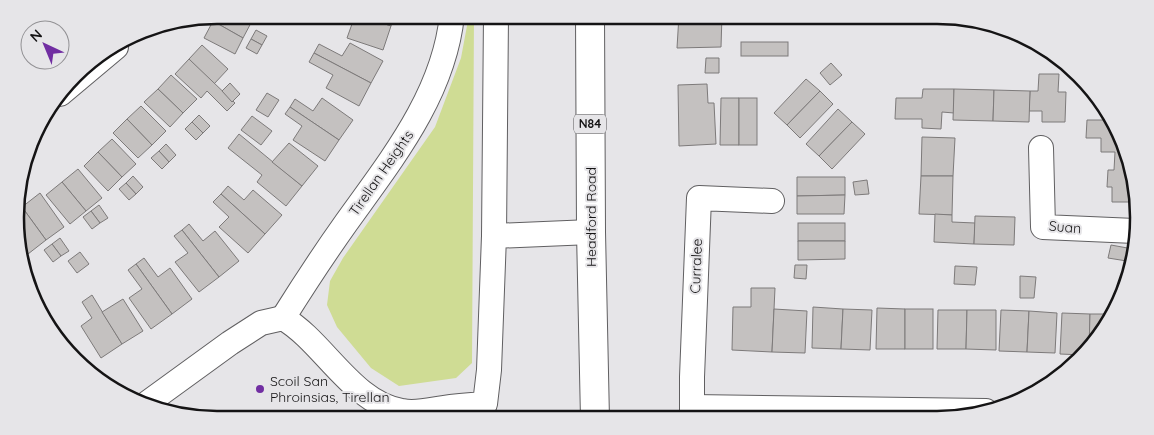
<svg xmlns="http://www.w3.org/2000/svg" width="1154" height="435" viewBox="0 0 1154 435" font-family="Quicksand,sans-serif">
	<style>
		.green { fill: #cfdc94 }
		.building { fill: #c4c1c0; stroke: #7d7a7a }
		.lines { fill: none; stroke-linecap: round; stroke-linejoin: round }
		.street-casing { stroke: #605f61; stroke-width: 26 }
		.primary-casing { stroke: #605f61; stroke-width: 30 }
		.street { stroke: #fff; stroke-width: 24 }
		.primary { stroke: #fff; stroke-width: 28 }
		.poi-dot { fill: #712ea2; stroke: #e6e5e8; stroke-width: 2 }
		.labels { text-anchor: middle; stroke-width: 4; stroke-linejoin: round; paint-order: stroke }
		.shield { fill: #e6e5e8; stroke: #545354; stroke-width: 1 }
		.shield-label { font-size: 12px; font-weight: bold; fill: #151415 }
		.street-label { font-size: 14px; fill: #151415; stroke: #e6e5e8 }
		.poi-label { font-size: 14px; fill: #151415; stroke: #e6e5e8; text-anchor: start }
		.rim { fill: none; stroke: #151415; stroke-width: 2.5 }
	</style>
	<rect width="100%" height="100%" fill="#e6e5e8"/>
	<!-- green -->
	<polygon class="green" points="469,15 474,15 472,363 456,378 399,386 371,368 337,327 327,305 330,281 343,258 435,127 461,58"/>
	<!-- building -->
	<g class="building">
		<polygon points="216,15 241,15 252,21 243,38 213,21"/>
		<polygon points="333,15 359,15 391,26 383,50 347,38 352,24 332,18"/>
		<polygon points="359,15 395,15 391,26"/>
		<polygon points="679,15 722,15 721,47 677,48"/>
		<polygon points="213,21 243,38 235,54 204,38"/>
		<polygon points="256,30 267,36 262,45 251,39"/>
		<polygon points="251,39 262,45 257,54 246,48"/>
		<rect x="741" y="42" width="47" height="14"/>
		<polygon points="350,43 383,61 371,83 314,53 319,44 342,56"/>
		<polygon points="202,45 228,69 214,84 189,59"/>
		<polygon points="314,53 371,83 359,106 326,88 333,75 309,62"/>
		<polygon points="706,58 719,58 719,73 705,73"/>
		<polygon points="189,59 235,103 227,111 207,91 201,98 175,74"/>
		<polygon points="831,63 842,75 830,85 820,73"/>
		<polygon points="1039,74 1059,74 1058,92 1066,92 1065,122 1042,122 1042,111 1029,111 1030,91 1038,91"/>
		<polygon points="171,75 197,99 183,113 158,89"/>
		<polygon points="806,79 820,91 787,125 774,113"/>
		<polygon points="230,83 240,94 232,102 222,91"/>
		<polygon points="707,84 708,103 714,103 716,144 679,146 678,85"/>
		<polygon points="158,89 183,113 170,127 144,102"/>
		<polygon points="923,89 954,89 954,113 942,112 941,129 922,128 922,119 895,119 896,98 922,98"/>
		<polygon points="954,89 994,90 993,121 953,120"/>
		<polygon points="994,90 1030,91 1029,122 993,121"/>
		<polygon points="820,91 833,104 800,138 787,125"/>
		<polygon points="267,93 279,100 268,117 256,110"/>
		<polygon points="322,98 353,120 339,140 290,107 295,99 313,111"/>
		<polygon points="721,98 739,98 739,145 720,145"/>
		<rect x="739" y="98" width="18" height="47"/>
		<polygon points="141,106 166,131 152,145 127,119"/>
		<polygon points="290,107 339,140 325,161 293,140 302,126 285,114"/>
		<polygon points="838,109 852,122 819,156 806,144"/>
		<polygon points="199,115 210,126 203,133 192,122"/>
		<polygon points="252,116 272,131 261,145 241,130"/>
		<polygon points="127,119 152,145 138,158 113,133"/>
		<polygon points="1087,120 1113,120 1137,191 1137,202 1112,202 1112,187 1107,187 1108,170 1114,170 1115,152 1101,152 1101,138 1086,138"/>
		<polygon points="192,122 203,133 196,140 185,129"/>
		<polygon points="852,122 865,134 832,169 819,156"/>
		<polygon points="239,134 302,186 286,206 257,182 262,175 228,148"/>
		<polygon points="922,137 955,138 953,176 921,176"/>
		<polygon points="112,139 136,164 122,177 98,152"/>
		<polygon points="289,143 318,166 302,186 272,162"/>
		<polygon points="166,144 176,155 169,162 159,151"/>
		<polygon points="159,151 169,162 162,169 151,158"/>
		<polygon points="98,152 122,177 108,191 84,166"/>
		<polygon points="78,169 102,198 86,211 62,182"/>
		<polygon points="133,176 143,187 136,194 126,183"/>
		<polygon points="921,176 953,176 952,215 919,214"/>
		<polygon points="797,177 845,177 845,195 797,196"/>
		<polygon points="867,180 869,194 855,195 853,182"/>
		<polygon points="62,182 86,211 70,224 46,195"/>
		<polygon points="126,183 136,194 129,200 119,189"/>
		<polygon points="228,186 244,200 253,190 282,215 265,234 221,194"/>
		<polygon points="40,193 64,227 46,240 22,207"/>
		<polygon points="221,194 265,234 248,253 219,227 229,217 213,202"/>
		<polygon points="845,195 844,214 797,214 797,196"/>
		<polygon points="99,205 108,218 100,223 91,211"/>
		<polygon points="22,207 46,240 28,254 18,241 17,210"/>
		<polygon points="91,211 100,223 92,229 83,217"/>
		<polygon points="935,214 952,215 952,222 975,223 974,244 934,242"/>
		<polygon points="975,216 1015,217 1014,245 974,244"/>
		<rect x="798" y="223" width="47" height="18"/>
		<polygon points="189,224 203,241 215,231 239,261 219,277 182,230"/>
		<polygon points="182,230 219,277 199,292 175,262 188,253 174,236"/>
		<polygon points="60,238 69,251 61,256 52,244"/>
		<polygon points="798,241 845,241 845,259 798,260"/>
		<polygon points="52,244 61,256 53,262 44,250"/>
		<polygon points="1111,245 1133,249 1133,262 1108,258"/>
		<polygon points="80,252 89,264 77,273 68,261"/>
		<polygon points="144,258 158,277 170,268 192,299 172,314 136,264"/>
		<polygon points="136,264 172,314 151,329 129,298 142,289 128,270"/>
		<polygon points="795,265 807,265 806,279 794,278"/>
		<polygon points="955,266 977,267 975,285 954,284"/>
		<polygon points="1020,276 1036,277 1034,298 1020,298"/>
		<polygon points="751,288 775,288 772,352 732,350 733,307 751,307"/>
		<polygon points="92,295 122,344 101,358 81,326 92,318 82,302"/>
		<polygon points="123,299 143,331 122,344 102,312"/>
		<polygon points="813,307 843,309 841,349 812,348"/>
		<polygon points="877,308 905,309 905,349 876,349"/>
		<polygon points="774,309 807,311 805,353 772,352"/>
		<polygon points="843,309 872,310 870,350 841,349"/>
		<rect x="905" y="309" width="28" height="40"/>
		<polygon points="938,310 967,310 966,349 937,349"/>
		<polygon points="967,310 996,310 996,350 966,349"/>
		<polygon points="1001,310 1029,311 1027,352 999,351"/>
		<polygon points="1029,311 1057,313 1055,353 1027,352"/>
		<polygon points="1062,313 1090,314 1089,349 1083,355 1060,354"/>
		<polygon points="1090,314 1112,314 1105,330 1089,349"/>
	</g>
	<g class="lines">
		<!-- street casing -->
		<g class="street-casing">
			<g id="street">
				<polyline points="60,94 116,47"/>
				<polyline points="1041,148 1043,227 1135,231"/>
				<polyline points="494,236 496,15"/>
				<path d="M283,318c20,-32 41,-64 63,-95 45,-63 98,-128 106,-208"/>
				<path d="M146,404l84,-61 31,-20 22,-5c41,24 69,85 119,93 13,3 28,-1 41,-3 14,-2 28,-3 42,-4l4,-34 5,-134 97,-4"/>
				<polyline points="692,407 986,411"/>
				<polyline points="692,419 692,377 699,198 772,201"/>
			</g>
		</g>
		<!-- primary casing -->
		<g class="primary-casing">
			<polyline id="primary" points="590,15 591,232 595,419"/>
		</g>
		<!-- street -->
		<use href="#street" class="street"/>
		<!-- primary -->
		<use href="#primary" class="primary"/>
	</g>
	<!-- markers -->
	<circle class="poi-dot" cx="260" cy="389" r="5"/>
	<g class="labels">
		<!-- shield labels -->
		<rect class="shield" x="574" y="114.5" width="32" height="19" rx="4"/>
		<g class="shield-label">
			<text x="590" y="128">N84</text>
		</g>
		<!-- street labels -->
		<g class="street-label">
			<text transform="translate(381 173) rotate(-55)" y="5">Tirellan Heights</text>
			<text transform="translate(591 217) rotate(-90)" y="5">Headford Road</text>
			<text transform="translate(1065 227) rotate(5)" y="5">Suan</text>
			<text transform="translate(696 266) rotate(-88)" y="5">Curralee</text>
		</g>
		<!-- poi labels -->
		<g class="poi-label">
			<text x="270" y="386">Scoil San<tspan x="270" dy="16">Phroinsias, Tirellan</tspan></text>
		</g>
	</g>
	<!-- crop -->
	<path d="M0 0H1154V435H0ZM217 24H937A193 193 0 0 1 1130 217V218A193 193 0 0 1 937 411H217A193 193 0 0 1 24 218V217A193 193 0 0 1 217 24Z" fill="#e6e5e8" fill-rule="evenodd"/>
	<path class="rim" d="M217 24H937A193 193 0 0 1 1130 217V218A193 193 0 0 1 937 411H217A193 193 0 0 1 24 218V217A193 193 0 0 1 217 24Z"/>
	<!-- north arrow -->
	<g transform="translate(45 45) rotate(316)"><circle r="24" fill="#e6e5e8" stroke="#929194"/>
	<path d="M0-4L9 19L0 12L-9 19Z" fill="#712ea2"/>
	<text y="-8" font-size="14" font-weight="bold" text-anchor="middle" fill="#151415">N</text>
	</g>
</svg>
